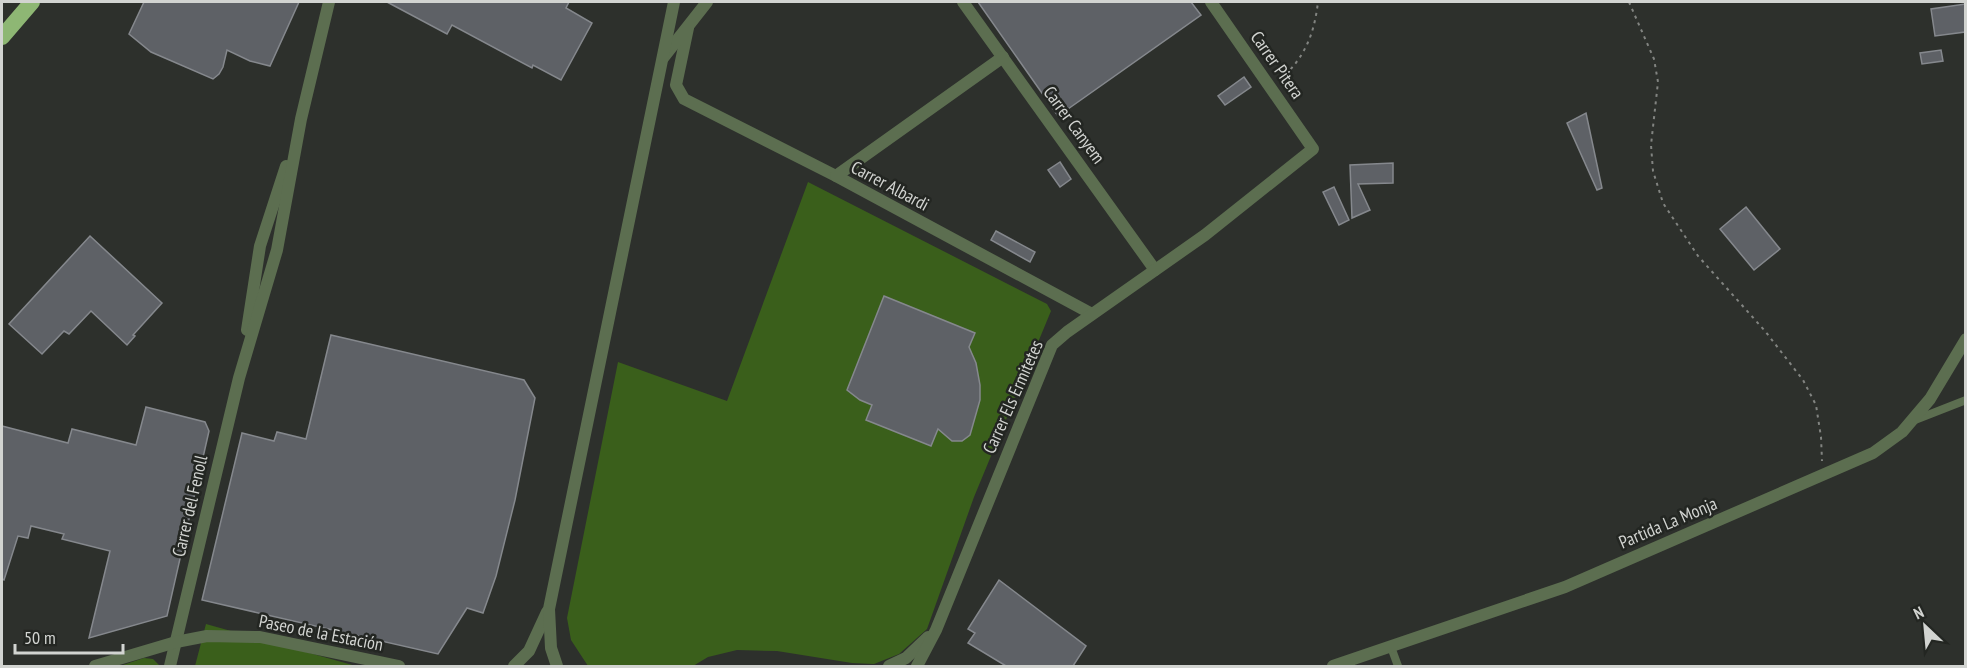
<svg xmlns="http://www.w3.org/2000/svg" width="1967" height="668" viewBox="0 0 1967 668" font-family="'PT Sans Narrow',sans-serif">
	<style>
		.green { fill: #3a5f1b }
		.building { fill: #5e6166; stroke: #85888d; stroke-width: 1.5 }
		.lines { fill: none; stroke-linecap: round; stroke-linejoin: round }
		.path { stroke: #828481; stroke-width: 2; stroke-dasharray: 3 4.5; stroke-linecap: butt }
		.service { stroke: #5c6e50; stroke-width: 8 }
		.minor { stroke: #5c6e50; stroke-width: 12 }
		.tertiary { stroke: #5c6e50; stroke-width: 12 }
		.trunk { stroke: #8eb774; stroke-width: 16 }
		.labels { text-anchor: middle; stroke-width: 5; stroke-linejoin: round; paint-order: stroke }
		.street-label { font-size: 18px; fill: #d2d4d1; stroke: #232622 }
	</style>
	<rect width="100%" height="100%" fill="#2d302c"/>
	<!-- green -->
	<g class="green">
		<polygon points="808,182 1047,304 1051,311 974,497 927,629 899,654 874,664 852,663 777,651 737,650 708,657 693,666 588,666 571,640 567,618 618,362 727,401"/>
		<polygon points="206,624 356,666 195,666"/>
		<polygon points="144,658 153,659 160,666 120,666"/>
	</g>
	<!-- building -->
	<g class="building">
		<polygon points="144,2 299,2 270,66 250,61 227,50 223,67 219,74 213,79 151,52 129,34"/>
		<polygon points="387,2 569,2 566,8 592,23 561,80 533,65 532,68 452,25 447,34"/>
		<polygon points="978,2 1191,2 1201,15 1058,116"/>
		<polygon points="1965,4 1965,32 1935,36 1931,9"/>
		<polygon points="1941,50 1943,61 1922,64 1920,53"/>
		<polygon points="1244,77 1251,87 1225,105 1218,96"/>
		<polygon points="1586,113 1602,188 1597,190 1567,123"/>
		<polygon points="1060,162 1071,179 1060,187 1048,170"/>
		<polygon points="1393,163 1393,183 1358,184 1370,210 1352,218 1350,165"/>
		<polygon points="1334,187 1349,220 1339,225 1323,192"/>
		<polygon points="1746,207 1780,249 1754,270 1720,229"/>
		<polygon points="996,231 1035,252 1030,262 991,240"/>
		<polygon points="90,236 162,303 133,335 135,336 127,345 91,311 69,334 64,331 42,354 9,324"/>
		<polygon points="884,296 975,333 969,347 976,363 980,385 980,400 970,435 962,441 952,441 938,429 931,446 866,420 872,405 860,400 847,390"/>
		<polygon points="331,335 524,380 535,398 515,500 496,576 483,613 467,608 438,654 202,600 242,433 274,441 277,432 306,439"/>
		<polygon points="146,407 205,422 209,431 167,616 89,638 110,551 62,539 64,534 31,526 28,538 18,536 4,580 2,579 2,426 68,443 72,429 136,445"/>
		<polygon points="999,580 1086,646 1073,666 1006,666 968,643 975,633 968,629"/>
	</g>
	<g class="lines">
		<!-- path -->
		<g class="path">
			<polyline points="1629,2 1654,59 1658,82 1651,145 1653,171 1663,203 1698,256 1765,331 1803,380 1816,405 1821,437 1822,461"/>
			<path d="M1280,80c25,-23 34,-45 38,-78"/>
		</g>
		<!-- service -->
		<g class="service">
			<polyline points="1915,420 1966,400"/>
			<polyline points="1391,647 1398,666"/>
		</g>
		<!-- minor -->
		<g class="minor">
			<polyline points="963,2 1155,270"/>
			<polyline points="688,28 676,85 684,99 836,176 1092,314"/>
			<polyline points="663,58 707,2"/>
			<polyline points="836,176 1003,57"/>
			<polyline points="247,330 260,246 286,166"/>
			<polyline points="170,666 239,378 277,250 301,119 329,2"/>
			<polyline points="514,666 529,651 547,612"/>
			<polyline points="557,666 551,648 549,609 674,2"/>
			<polyline points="889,666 906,658 928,637"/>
			<polyline points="917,666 936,630 1052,345 1067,332 1205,235 1313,149 1211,2"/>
			<polyline points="1333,666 1565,587 1873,453 1902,432 1930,399 1966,339"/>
		</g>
		<!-- tertiary -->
		<polyline class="tertiary" points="95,666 176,642 207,636 260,637 399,666"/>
		<!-- trunk -->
		<polyline class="trunk" points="2,37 32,2"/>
	</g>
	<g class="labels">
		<!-- street labels -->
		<g class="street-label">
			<text transform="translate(1277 65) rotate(55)" y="6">Carrer Pitera</text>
			<text transform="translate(1074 125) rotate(54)" y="6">Carrer Canyem</text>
			<text transform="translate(890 186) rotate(28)" y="6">Carrer Albardi</text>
			<text transform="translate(1013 397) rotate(-66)" y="6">Carrer Els Ermitetes</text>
			<text transform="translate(190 506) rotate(-77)" y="6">Carrer del Fenoll</text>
			<text transform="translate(1668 523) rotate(-23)" y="6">Partida La Monja</text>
			<text transform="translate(321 633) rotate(11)" y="6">Paseo de la Estación</text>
		</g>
	</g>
	<!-- border -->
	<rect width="1967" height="668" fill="none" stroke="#d2d4d1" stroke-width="6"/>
	<!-- north arrow -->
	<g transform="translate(1925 626) rotate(334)" stroke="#232622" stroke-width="4.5" paint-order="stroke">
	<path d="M0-4.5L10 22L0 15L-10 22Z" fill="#d2d4d1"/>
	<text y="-9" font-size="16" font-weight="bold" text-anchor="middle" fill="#d2d4d1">N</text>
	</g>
	<!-- scale -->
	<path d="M15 644v9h108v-9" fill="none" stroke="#d2d4d1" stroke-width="3"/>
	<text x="24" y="644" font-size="18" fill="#d2d4d1" stroke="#232622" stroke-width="4.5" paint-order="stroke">50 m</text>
</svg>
